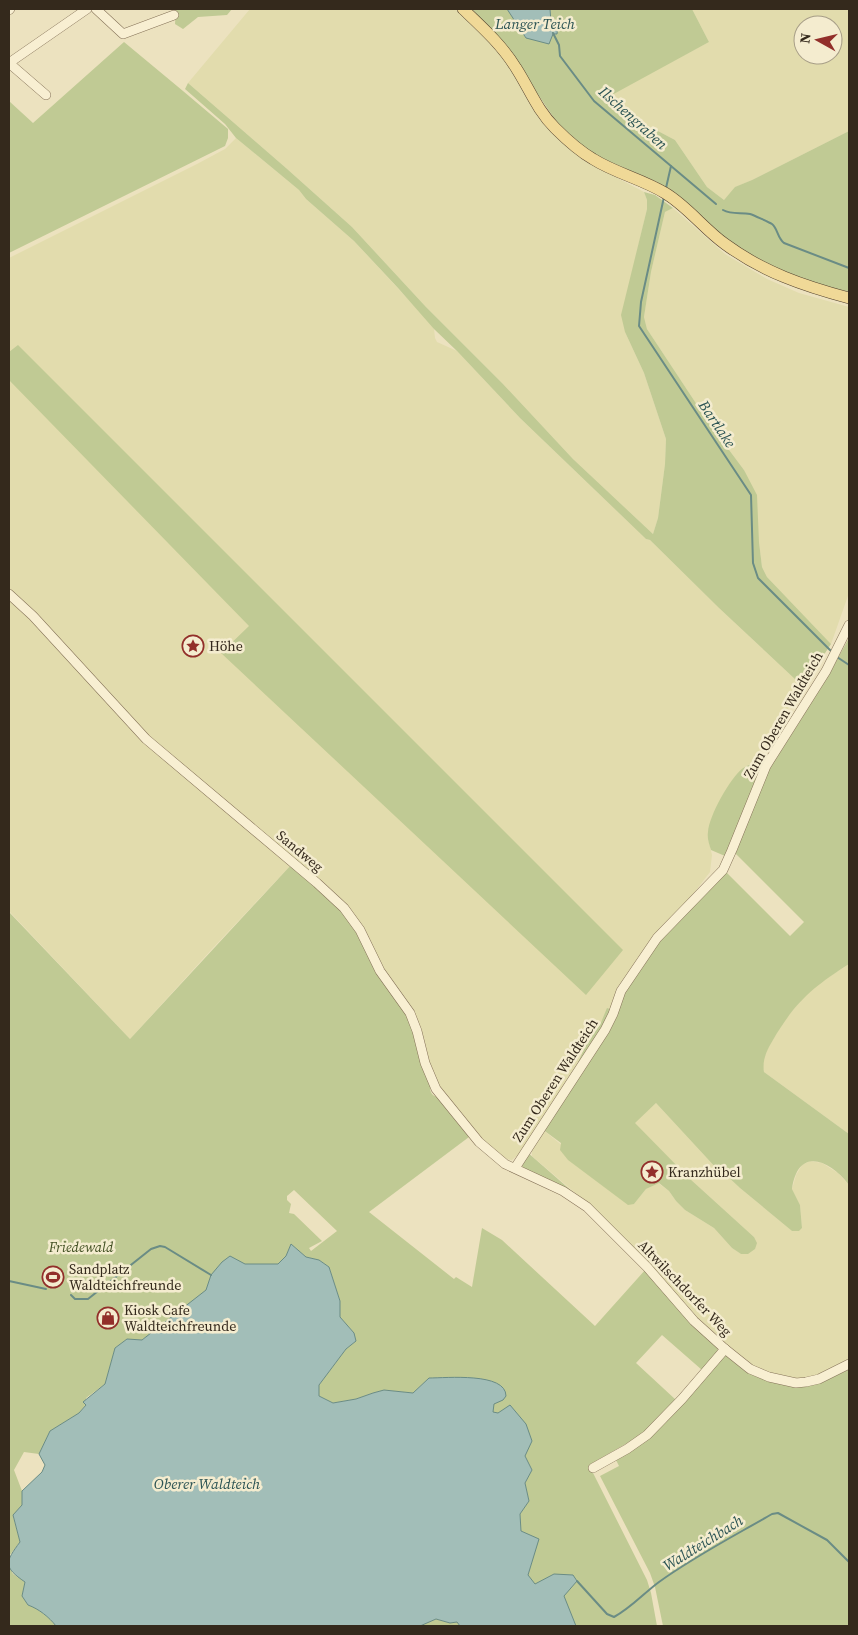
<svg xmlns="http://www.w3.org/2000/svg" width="858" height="1635" viewBox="0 0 858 1635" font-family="'Source Serif 4',serif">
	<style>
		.farmland { fill: #e2dcad; fill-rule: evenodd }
		.green { fill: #c0ca94; fill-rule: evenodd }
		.water { fill: #a2beb8; stroke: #6a8c85 }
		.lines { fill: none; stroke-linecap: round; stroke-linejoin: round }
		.stream { stroke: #6a8c85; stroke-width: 2 }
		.minor-casing { stroke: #857258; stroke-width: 10 }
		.major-casing { stroke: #52402d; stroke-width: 12 }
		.minor { stroke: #f8efd2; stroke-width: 9 }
		.major { stroke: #f0d997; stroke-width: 11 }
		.labels { text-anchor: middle; stroke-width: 5; stroke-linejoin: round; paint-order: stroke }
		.poi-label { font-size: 14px; fill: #34291c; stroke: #f4eccf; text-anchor: start }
		.street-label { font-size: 14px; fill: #34291c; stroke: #f4eccf }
		.park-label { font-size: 14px; font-style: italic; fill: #425023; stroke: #f4eccf }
		.water-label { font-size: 15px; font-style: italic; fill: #2c5454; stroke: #f4eccf }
	</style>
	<rect width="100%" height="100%" fill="#ece2bf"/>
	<!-- farmland -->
	<g class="farmland">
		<polygon points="250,9 456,9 468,19 495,48 508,65 533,109 547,128 587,162 644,192 647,200 647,209 637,251 625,332 644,373 666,439 665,464 658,518 653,534 573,459 503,384 426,307 352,227 286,168 188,83"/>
		<path d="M692,9h157v122l-97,49 -16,7 -12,13 -17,-13 -32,-47 -55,-29 -11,-16 100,-53zM803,25h30v30h-30z"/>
		<polygon points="236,138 299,190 306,199 354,241 431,324 434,329 435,338 437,342 457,351 520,418 646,539 650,540 719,608 797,681 799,685 798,694 750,764 743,768 708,838 712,855 710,872 680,911 611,1008 608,1010 602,1022 587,1037 574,1072 521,1152 512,1160 505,1159 473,1133 446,1099 365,934 160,748 9,590 9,258 197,164 225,149"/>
		<polygon points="673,208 725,254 767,279 799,293 849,307 849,593 831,644 767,577 762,567 759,542 744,470 709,423 647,329 644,317 651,272 665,212"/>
		<polygon points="9,597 28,616 129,727 156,752 291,865 212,949 130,1039 9,911"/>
		<polygon points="849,964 849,1134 764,1072 762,1064 767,1050 785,1019 806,995 821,982"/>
		<polygon points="656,1103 717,1169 725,1174 740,1188 792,1231 799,1231 802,1228 800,1205 792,1189 796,1175 802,1165 810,1161 822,1163 838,1173 849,1185 849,1361 817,1376 804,1379 794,1379 766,1374 749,1365 695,1317 580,1197 532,1156 532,1146 542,1129 634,1204 646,1189 658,1183 669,1191 676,1201 685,1210 714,1228 732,1248 741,1254 748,1254 754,1237 689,1178 634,1123"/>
	</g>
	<!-- green -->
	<g class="green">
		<polygon points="176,9 232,9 227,15 198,17 183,29 175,24"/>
		<polygon points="472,9 507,9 526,38 557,34 557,24 551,22 550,9 692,9 709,42 610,96 620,111 675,140 707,187 724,200 735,187 752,180 849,131 849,292 816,284 765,264 730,242 657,182 601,158 585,148 560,127 514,59"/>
		<polygon points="124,42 183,91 228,129 228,138 225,146 9,253 9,101 33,123"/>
		<polygon points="188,83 286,168 352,227 426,307 503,384 573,459 653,534 658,518 665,464 666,439 644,373 625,332 621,315 647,209 647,200 644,192 655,195 673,208 665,212 651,272 644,317 647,329 709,423 744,470 757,495 759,542 762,567 767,577 831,644 798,694 799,685 797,681 719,608 650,540 646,539 520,418 457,351 434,329 398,288 354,241 306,199 299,190 236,138 225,124 185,89"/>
		<polygon points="18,345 623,950 586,995 221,653 249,626 9,380 9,352"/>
		<path d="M849,638v326c-36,23 -54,38 -76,76 -6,10 -11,20 -9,32l85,62v51c-19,-25 -51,-39 -57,4l8,16 2,23 -3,3h-7l-52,-43 -15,-14 -8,-5 -61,-66 -21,20 54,55 65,59 3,6 -2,6 -7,5h-7l-9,-6 -18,-20 -29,-18 -9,-9 -7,-10 -10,-8 -13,6 -12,15 -6,1 -60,-45 -8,-10 1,-7 -19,-14 40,-61 -4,-6 13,-28 9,-9 7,-17 5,2 47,-71 67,-67 64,64 14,-14 -70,-70 -9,4 -14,-6c-2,-6 -4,-12 -3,-18 1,-16 22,-54 35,-64 9,-6 23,-7 33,-9l51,-81z"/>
		<path d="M291,865l56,50 60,100 8,17 15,51c0,7 0,12 7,14l32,40 -100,75 85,67 2,-2 16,10 10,-59 20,12 93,86 51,-57 72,79 -1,5 -15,17 -40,-35 -26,28 40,37 -33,34 -54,31 58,115 4,13 6,33h-81l-13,-30 14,-15 -23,-7 -19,11 -7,-10 10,-36 -17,-8 -1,-17 9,-13 -4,-18 7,-13 -7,-14 -22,-35 -74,-43 -16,15 -29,-3 -11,3 -17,6 -23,4 -14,-7v-11l27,-36 10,-8 -2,-8 -14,-16v-16l-11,-34 -10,-7 -13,-3 -15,-13 -5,12 -8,8h-33l-34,11 -4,15 -65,50 -15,-1 -12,9 -10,36 -19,14v6l-7,9 -29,18 -11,23 -15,-2 -10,18 8,21v14l-9,11 7,26 -11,14v-644l121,127zM294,1190l43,41 -26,20 -2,-3 13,-7 -28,-27 -5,-1 2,-9 -4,-4v-4z"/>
		<polygon points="527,1152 582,1200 523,1168 521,1162"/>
		<polygon points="726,1351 750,1369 796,1383 849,1364 849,1626 663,1626 655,1587 650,1573 600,1476 619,1466 615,1458 632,1449"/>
		<path d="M9,1566l4,8 12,8 -3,14 6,9c11,4 21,12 28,21h-47z"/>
		<polygon points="436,1619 450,1623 457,1622 460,1626 420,1626"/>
	</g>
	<!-- water -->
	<g class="water">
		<polygon points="507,9 550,9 551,22 558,24 557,34 553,34 549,44 526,38"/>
		<path d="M291,1244l15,13 13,3 10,7 11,34v16l14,16 2,8 -10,8 -27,36v11l14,7 23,-4 17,-6 11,-3 29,3 16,-15c17,0 77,-6 77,18l-3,4 -9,4 -1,8 5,1 12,-8 16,19 6,17 -7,15 7,14 -7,13 4,18 -9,13 1,17 18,8 -11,36 7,9 19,-10 19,1 4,6 -13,15 12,30h-116l-3,-4 -7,1 -14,-4 -16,7h-364c-7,-9 -17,-17 -28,-21l-6,-9 3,-14c-22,-15 -20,-20 -5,-40l-7,-27 9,-10v-14l20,-19 3,-7 -6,-11 11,-23 29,-18 7,-8 -3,-3 22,-18 10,-36 12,-9 15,1 64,-50 5,-15 11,-13 8,-6 15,8h33l8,-8z"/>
	</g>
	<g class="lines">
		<!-- stream -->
		<g class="stream">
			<polyline points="553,33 559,45 560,56 594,101 716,204"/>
			<polyline points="666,188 671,166"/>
			<polyline points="664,197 641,302 639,326 751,495 753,563 758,578 832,652"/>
			<path d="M723,210c9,5 18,2 27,4 3,1 19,8 22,10 6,5 5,13 12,19l65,25"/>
			<polyline points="837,657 849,665"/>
			<polyline points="9,1281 46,1289"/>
			<polyline points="71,1295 75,1299 88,1299 151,1249 160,1246 165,1247 211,1275"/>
			<path d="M577,1581l30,33 7,3c17,-9 30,-24 45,-35 36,-26 75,-46 113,-68l6,-1 49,27 22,22"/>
		</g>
		<!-- minor casing -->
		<g class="minor-casing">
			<g id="minor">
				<polyline points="96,9 123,34 174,15"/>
				<polyline points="9,10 10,9"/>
				<polyline points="9,63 87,9"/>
				<polyline points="9,63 46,95"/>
				<polyline points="9,594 33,616 146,739 317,883 344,908 360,930 380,971 410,1013 417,1031 425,1063 436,1089 479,1142 505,1164 563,1191 587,1207 647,1267 694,1321 725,1349 750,1369 769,1377 796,1383 806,1382 819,1379 849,1364"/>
				<polyline points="515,1168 605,1030 613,1014 621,991 657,938 723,870 732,850 766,766 826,671 849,625"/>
				<polyline points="593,1468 627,1449 647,1435 682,1399 725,1349"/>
			</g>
		</g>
		<!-- major casing -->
		<g class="major-casing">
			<path id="major" d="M463,9c19,18 39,36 53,59 13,20 21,42 39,60 11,11 24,23 38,31 22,14 49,20 72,34 22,13 39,36 60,51 38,28 79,42 124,54"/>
		</g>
		<!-- minor -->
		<use href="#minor" class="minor"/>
		<!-- major -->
		<use href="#major" class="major"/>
	</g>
	<!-- icons -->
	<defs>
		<g id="sight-ring" transform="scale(1.125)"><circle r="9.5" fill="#f4eccf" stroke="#922f2a" stroke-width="1.5"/><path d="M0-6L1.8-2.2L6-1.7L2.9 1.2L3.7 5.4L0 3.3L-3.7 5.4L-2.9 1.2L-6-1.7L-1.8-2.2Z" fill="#922f2a"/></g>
		<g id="stadium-ring" transform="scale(1.125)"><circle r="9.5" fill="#f4eccf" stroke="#922f2a" stroke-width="1.5"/><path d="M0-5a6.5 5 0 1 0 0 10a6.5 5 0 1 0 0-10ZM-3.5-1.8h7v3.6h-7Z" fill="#922f2a"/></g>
		<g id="shop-ring" transform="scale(1.125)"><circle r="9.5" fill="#f4eccf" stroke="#922f2a" stroke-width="1.5"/><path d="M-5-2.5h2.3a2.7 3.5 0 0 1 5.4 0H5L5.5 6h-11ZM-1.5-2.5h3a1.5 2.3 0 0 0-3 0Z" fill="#922f2a"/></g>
	</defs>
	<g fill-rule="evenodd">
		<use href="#sight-ring" x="193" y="646"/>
		<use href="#sight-ring" x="652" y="1172"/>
		<use href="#stadium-ring" x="53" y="1277"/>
		<use href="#shop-ring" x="108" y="1318"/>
	</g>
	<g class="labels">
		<!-- poi labels -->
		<g class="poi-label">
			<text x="209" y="651">Höhe</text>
			<text x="668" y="1177">Kranzhübel</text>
			<text x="69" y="1274">Sandplatz<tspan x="69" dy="16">Waldteichfreunde</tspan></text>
			<text x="124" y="1315">Kiosk Cafe<tspan x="124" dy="16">Waldteichfreunde</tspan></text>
		</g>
		<!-- street labels -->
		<g class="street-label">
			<text transform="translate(783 715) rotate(-60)" y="5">Zum Oberen Waldteich</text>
			<text transform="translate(300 851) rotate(40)" y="5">Sandweg</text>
			<text transform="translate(555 1080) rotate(-57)" y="5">Zum Oberen Waldteich</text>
			<text transform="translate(685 1288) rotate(46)" y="5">Altwilschdorfer Weg</text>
		</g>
		<!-- park labels -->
		<g class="park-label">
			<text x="81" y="1252">Friedewald</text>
		</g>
		<!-- water labels -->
		<g class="water-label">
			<text x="535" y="29">Langer Teich</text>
			<text transform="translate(633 118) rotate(42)" y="5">Ilschengraben</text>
			<text transform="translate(717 424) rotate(56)" y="5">Bartlake</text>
			<text x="207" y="1489">Oberer Waldteich</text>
			<text transform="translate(703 1543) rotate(-32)" y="5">Waldteichbach</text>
		</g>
	</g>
	<!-- border -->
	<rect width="858" height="1635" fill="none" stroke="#34291c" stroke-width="20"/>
	<!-- north arrow -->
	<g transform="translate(818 40) rotate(278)"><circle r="24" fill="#f4eccf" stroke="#a79e87"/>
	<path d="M0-4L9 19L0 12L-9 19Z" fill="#922f2a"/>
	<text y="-8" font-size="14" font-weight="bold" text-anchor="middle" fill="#34291c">N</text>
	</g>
</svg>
